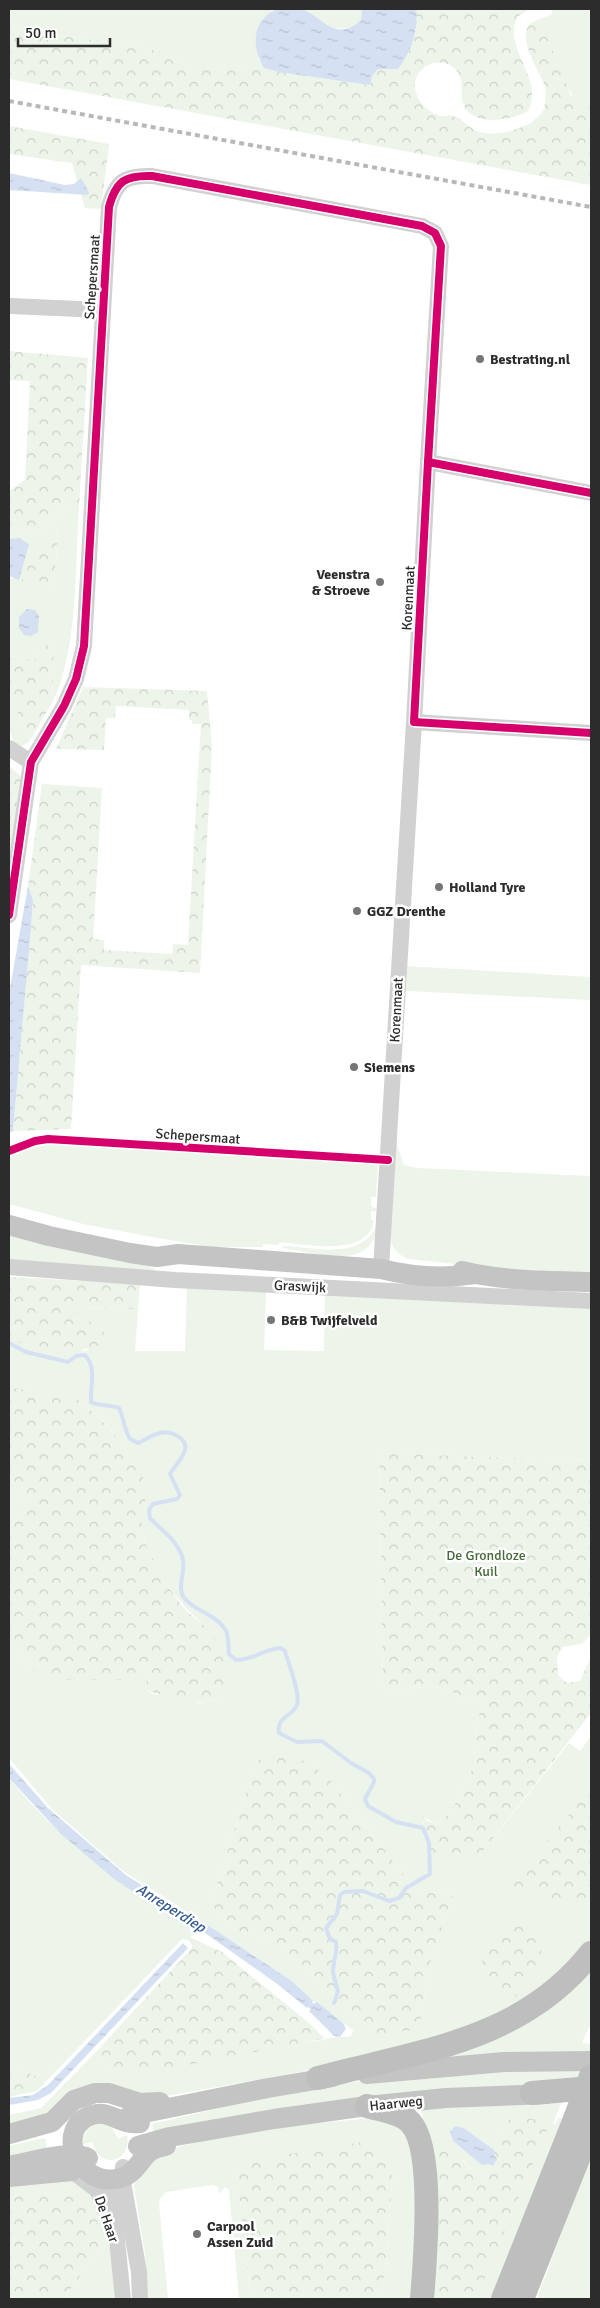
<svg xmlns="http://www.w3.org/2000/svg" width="600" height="2308" viewBox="0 0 600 2308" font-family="Signika,sans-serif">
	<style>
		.green { fill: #edf4ea; fill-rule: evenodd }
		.forest { fill: url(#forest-crowns) }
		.water { fill: url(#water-ripples) }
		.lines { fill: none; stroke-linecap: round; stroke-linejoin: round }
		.stream { stroke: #d5e1f2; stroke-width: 4 }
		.minor { stroke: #d1d1d1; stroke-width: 16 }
		.major { stroke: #c4c4c4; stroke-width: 20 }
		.highway { stroke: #bebebe; stroke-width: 24 }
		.rail { stroke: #b8b8b8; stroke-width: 4; stroke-dasharray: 5 4; stroke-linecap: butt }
		.highway-bridge { stroke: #bebebe; stroke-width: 24 }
		.cycleway-casing { stroke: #fff; stroke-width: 11 }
		.cycleway { stroke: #d6006c; stroke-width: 8 }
		.poi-dot { fill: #767676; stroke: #fff; stroke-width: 2 }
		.labels { text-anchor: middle; stroke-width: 5; stroke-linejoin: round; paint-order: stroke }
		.street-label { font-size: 14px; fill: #2c2c2c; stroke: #fff }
		.poi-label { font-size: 14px; font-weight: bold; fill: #2c2c2c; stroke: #fff; text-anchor: start }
		.park-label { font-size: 14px; fill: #456a38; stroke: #fff }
		.water-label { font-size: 15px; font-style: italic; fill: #375c92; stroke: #fff }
	</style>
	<defs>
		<pattern id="forest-crowns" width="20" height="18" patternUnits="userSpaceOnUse" patternTransform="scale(1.25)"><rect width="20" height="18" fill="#edf4ea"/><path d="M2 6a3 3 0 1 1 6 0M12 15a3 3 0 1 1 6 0" fill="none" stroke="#cbd1c9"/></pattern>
		<pattern id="water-ripples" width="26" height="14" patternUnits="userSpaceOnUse" patternTransform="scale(1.25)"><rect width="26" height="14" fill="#d5e1f2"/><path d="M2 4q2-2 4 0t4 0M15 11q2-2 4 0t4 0" fill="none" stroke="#b7c1d0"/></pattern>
	</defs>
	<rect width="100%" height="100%" fill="#fff"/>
	<!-- green -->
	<g class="green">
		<polygon points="9,9 278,9 263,18 258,59 264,68 236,66 216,69 206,67 193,70 165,53 132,45 9,29"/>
		<path d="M301,9h61l-1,11c-21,19 -41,3 -60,-11z"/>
		<path d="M551,9h40v99c-29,-8 -41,-63 -51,-89l12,-5z"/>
		<path d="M79,507c-4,57 -1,147 -27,196l2,-60 -7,1 -13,16 -25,-4v-80l4,3 -4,-54 28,11c12,-16 21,-27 42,-29zM58,526l-2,38 -4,28 -31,-7z"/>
		<polygon points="9,689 29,742 22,746 14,743 9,728"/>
		<polygon points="407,966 591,977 591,1000 406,991"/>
		<path d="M396,1142l8,23 13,3 174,8v98l-96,-6 -87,-9c-11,-5 -15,-10 -18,-21z"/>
		<path d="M50,1145l328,18 -2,34h-5v10l5,1v3h-5v9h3c-5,38 -69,24 -95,22l-1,3 -15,-1v3h-52l-59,-10 -69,-13 -74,-20v-46l18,-10z"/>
		<path d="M375,1229l1,4c-11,38 -63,19 -93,15v-2c30,1 74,14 92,-17z"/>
		<polygon points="9,1230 140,1258 158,1273 9,1259"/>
		<path d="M187,1287l79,4 -2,59 60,1 1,-58 266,13v155l-212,-8 4,238 43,-4 16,1 29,12 15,-2 -10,24 -2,43 -16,35 -11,15 -11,8 -14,-6 9,35 47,5 91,-114 11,8 11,-15v206l-61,60 -146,55 -234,42 -24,-4 -72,20 -45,16v-16l32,-7 53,-54 15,14 215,-28c7,-4 18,-2 27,-4l2,-6 -151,-109 -79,-50 -70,-61 -44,-52v-116l28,31 94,7 9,-14h5l4,4 -4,19 7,5 20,2 28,7 12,-2 7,-5 -7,-63c-31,-28 -61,-61 -70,-103 -2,-12 4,-26 3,-38 -1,-28 -46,-83 -72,-94 -13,-6 -48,-7 -64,-11v-49l47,14 23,-2 6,1 4,-2 -19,-41 68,1 -3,42h50zM311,1764l19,16 84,108 39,8 -22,64 -11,65 -42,9 -38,-32 -12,-14 -53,-47 -35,-9 -15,-11 -9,-11 -3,-12 41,-132z"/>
		<polygon points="9,1478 26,1502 29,1510 9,1527"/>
		<path d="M9,1778c52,65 112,105 180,151l4,5 -5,6 -6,-1 -145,152v-14l-28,-12z"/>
		<polygon points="591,1959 591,2023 582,2043 591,2044 591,2054 431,2060"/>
		<path d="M591,2068v14l-436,54 -3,-12c84,-20 170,-42 257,-48 61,-5 122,-5 182,-8z"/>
		<polygon points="562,2101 553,2124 556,2124 558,2118 570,2118 498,2299 476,2299 503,2126 494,2150 464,2128 455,2126 450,2132 453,2141 473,2156 493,2166 488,2175 483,2177 477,2175 463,2160 438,2206 437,2275 434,2299 425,2128 421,2110"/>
		<polygon points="371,2118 382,2118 403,2129 415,2157 415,2262 412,2299 381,2299 386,2267 393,2168 237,2172 251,2299 239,2299 229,2190 225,2187 219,2194 218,2187 212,2185 166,2192 160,2199 159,2204 168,2299 148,2299 145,2254 134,2186 135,2182 157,2153 207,2139 261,2129"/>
		<path d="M101,2123l11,5 6,11 9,-4c5,27 -27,36 -35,7l-9,2c0,-13 6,-18 18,-21z"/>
		<polygon points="45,2138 48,2155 9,2161 9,2146"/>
		<polygon points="591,2155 591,2299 537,2299 542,2285"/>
		<path d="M65,2175c7,5 20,10 26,16 19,25 21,78 24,108h-52l38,-51c-4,-20 -4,-52 -26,-57l-66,6v-14z"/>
	</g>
	<!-- forest -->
	<g class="forest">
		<path d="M416,9h114l-13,8c-15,33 28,60 11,94 -17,10 -56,16 -65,-7 -3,-9 1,-21 -4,-30 -12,-20 -42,-12 -44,10 -1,15 13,30 27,32 4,0 8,-1 11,0 9,2 17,13 26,16 15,5 38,-2 52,-9 5,-3 9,-9 13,-13 1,-7 3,-17 1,-24 -6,-17 -37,-59 -5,-67l30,75 21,14v77l-582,-106v-50l123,16 33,8 28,17 7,-9 6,6 10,2 20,-3 28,2 106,17 2,-9 6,-7h20l18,-37z"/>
		<polygon points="9,126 109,144 101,209 85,208 72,163 9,154"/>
		<path d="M9,351l79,7 -9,149c-22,2 -30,13 -42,29l-28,-11v-34l16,-11 5,-99 -21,-1z"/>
		<polygon points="58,525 56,564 52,592 20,586 32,552"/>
		<polygon points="54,643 52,703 29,742 9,689 9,656 34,660 47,644"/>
		<polygon points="83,687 207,691 212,747 200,973 81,965 71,1129 13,1131 31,928 33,900 28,886 42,784 102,788 93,939 104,940 104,950 172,954 173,944 188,945 201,724 192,724 192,720 189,720 189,710 116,706 115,718 106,718 104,750 56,749"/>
		<polygon points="9,766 22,777 9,857"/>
		<path d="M9,1277l131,7 -2,25 -66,-1 38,29 -1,5c-22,8 -46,14 -70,7 -10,-2 -20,-7 -30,-11z"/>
		<path d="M9,1387c18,4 47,4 63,10 21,9 59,54 69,74 2,6 3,13 4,19 2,12 -4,25 -3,37 0,10 6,24 11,32 9,17 18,33 30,48 8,10 20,16 28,25 13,17 26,66 -5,70 -8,2 -54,-8 -61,-13l4,-19 -4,-4h-5l-9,14h-82l-12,-7 -28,-31v-115l20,-17 -3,-8 -17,-24z"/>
		<path d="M379,1453l212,8v173l-9,10 -20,3 -5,10 1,18 9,8 13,-2 11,-24v56l-113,144c-17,4 -31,3 -47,-5l-9,-36 5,5 9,2 11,-8 11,-15 16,-35 2,-43 10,-24 -15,2 -29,-12 -16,-1 -43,4z"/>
		<polygon points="267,1754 297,1758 311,1764 330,1780 414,1888 453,1896 431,1960 420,2025 413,2030 378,2034 340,2002 328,1988 275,1941 240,1932 225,1921 215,1910 213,1898 254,1766 261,1757"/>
		<path d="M591,1789v99l-3,10c-24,10 -56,-4 -78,-14z"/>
		<polygon points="504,1919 539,1932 542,1958 534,1975 516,1997 477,1972"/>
		<polygon points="190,1937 222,1952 309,2023 324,2038 328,2038 146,2073 109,2068 94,2054 192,1948 192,1945 188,1940"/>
		<polygon points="9,2065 37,2077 37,2091 9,2097"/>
		<path d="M514,2115l36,8 -74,176h-42l3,-24 2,-122 3,-3c21,2 24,21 41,27l5,-2 7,-13 -1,-12 9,-24z"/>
		<polygon points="369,2141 389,2154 393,2168 386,2267 381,2299 251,2299 237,2172 241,2162"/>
		<path d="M75,2191c23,5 23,37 26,57l-38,51h-54v-102z"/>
	</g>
	<!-- water -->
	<g class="water">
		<path d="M278,9c7,0 17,-2 24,0 22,9 33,34 59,11l1,-11h54c3,21 -5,43 -18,60h-20l-6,7 -2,9 -91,-13 -15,-4c-9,-13 -13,-37 0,-50 3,-4 10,-7 14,-9z"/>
		<polygon points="9,173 65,185 74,184 81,178 89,192 88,195 9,190"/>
		<polygon points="19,538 29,544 19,580 9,576 9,539"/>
		<polygon points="27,609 35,610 39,616 38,632 31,636 24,635 19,628 19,617"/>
		<polygon points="28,886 33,900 31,928 13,1131 9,1133 9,994"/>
		<polygon points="9,1764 48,1808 127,1876 200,1920 293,1982 313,2001 312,2002 314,2004 317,2002 343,2023 346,2029 340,2037 334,2036 309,2011 311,2009 308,2007 307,2008 276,1983 205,1933 197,1934 114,1879 61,1834 9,1778"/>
		<polygon points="183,1943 188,1948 51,2093 38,2100 9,2105 9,2098 33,2095 48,2085"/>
		<polygon points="455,2126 464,2128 494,2150 495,2156 497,2159 493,2166 489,2164 482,2165 453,2141 450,2132"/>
	</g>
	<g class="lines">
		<!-- stream -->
		<path class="stream" d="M9,1343l17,9 42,10 8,-6 9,-1c12,13 5,30 6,47 8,4 19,3 28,6 5,11 5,21 11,31l8,4c7,-3 14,-8 22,-10 10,-3 28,5 25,17 -2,8 -11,17 -15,24l10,21 -3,4 -24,5 -4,6 1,8c11,12 26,21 32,38 6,15 -8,32 4,44 11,12 33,16 40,31 3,6 2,16 3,23l7,6c16,1 29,-12 45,-12l4,3c3,12 16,43 12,54 -5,12 -21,12 -18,28l18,9 25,-1 29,22 18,10 5,6v3l-9,17 3,7 28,16 27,6 6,15 1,31 -24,14 -7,10 -10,3 -26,-10 -19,1 -4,3 -3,19 -11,14 4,11 6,3c2,11 -3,18 -3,29 1,15 9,15 1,32"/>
		<!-- minor -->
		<g class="minor">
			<polyline points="10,306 102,310"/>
			<polyline points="591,493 428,462 414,722 591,733"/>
			<polyline points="9,748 31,762"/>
			<path d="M9,915l22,-153 33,-56 12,-27 8,-33 25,-439c7,-26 16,-32 43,-31l270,50 13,7 6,13 -13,216"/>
			<polyline points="9,1267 175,1280 591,1301"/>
			<polyline points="381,1269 414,722"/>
			<polyline points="123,2167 123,2182 139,2272 140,2299"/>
			<polyline points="72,2171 97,2190 106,2211"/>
			<polyline points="107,2180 114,2211 123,2299"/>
		</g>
		<!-- major -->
		<g class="major">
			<path d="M9,1225l40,11 81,17 27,4 21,-3 203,15c32,8 61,10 94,5"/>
			<path d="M462,1271c41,10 87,10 129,11"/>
			<polyline points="367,2074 504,2062 591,2061"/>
			<polyline points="129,2116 268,2088 333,2077"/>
			<path d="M140,2123c-20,3 -30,-14 -48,-8 -38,12 -15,71 24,64 17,-2 22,-16 32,-26 5,-4 12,-6 18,-7"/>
			<polyline points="9,2134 52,2122 74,2100 95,2093 109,2093 140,2103 160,2102"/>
			<polyline points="138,2146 170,2137 274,2119 367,2106 446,2098 547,2094"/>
			<path d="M9,2166c17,-3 65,-17 79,-8"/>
			<polyline points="9,2177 72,2171"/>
		</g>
		<!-- highway -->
		<g class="highway">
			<path d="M318,2078c101,-27 204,-37 273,-125"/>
			<polyline points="532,2093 591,2088"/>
			<path d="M367,2106c13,4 33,6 43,16 25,26 15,140 12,177"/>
			<polyline points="503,2299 575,2119"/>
			<polyline points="522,2299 591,2126"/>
		</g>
		<!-- rail -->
		<polyline class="rail" points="9,101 591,207"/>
		<!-- highway-bridge -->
		<polyline class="highway-bridge" points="575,2119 591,2076"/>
		<!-- cycleway casing -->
		<g class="cycleway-casing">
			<g id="cycleway">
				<polyline points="591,493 428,462 414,722 591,733"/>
				<path d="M9,915l22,-153 33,-56 12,-27 8,-33 25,-439c7,-26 16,-32 43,-31l270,50 13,7 6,13 -13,216"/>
				<polyline points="9,1151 35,1141 48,1139 388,1160"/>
			</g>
		</g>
		<!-- cycleway -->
		<use href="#cycleway" class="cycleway"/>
	</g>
	<!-- markers -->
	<g class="poi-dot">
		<circle cx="480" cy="359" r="5"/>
		<circle cx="380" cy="582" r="5"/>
		<circle cx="439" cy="887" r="5"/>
		<circle cx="357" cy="911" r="5"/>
		<circle cx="354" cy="1067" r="5"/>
		<circle cx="271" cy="1320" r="5"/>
		<circle cx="197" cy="2234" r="5"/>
	</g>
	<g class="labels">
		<!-- street labels -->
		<g class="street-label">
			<text transform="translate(92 277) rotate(-86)" y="5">Schepersmaat</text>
			<text transform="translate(408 598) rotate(-87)" y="5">Korenmaat</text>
			<text transform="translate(396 1010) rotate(-87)" y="5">Korenmaat</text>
			<text transform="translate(198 1136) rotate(4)" y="5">Schepersmaat</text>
			<text transform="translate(300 1286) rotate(3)" y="5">Graswijk</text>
			<text transform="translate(396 2103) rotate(-6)" y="5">Haarweg</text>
			<text transform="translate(107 2219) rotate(71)" y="5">De Haar</text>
		</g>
		<!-- poi labels -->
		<g class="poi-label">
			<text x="490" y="364">Bestrating.nl</text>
			<text x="370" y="579" text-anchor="end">Veenstra<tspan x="370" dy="16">&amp; Stroeve</tspan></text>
			<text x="449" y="892">Holland Tyre</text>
			<text x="367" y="916">GGZ Drenthe</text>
			<text x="364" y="1072">Siemens</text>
			<text x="281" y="1325">B&amp;B Twijfelveld</text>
			<text x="207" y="2231">Carpool<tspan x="207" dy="16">Assen Zuid</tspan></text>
		</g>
		<!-- park labels -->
		<g class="park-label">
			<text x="486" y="1560">De Grondloze<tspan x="486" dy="16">Kuil</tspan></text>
		</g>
		<!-- water labels -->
		<g class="water-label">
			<text transform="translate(171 1908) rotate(32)" y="5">Anreperdiep</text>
		</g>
	</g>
	<!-- border -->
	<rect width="600" height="2308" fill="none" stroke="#2c2c2c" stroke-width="20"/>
	<!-- scale -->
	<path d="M18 38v8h92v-8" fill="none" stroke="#2c2c2c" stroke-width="2.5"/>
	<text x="25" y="38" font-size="15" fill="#2c2c2c" stroke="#ffffff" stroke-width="4" paint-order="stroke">50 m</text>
</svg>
